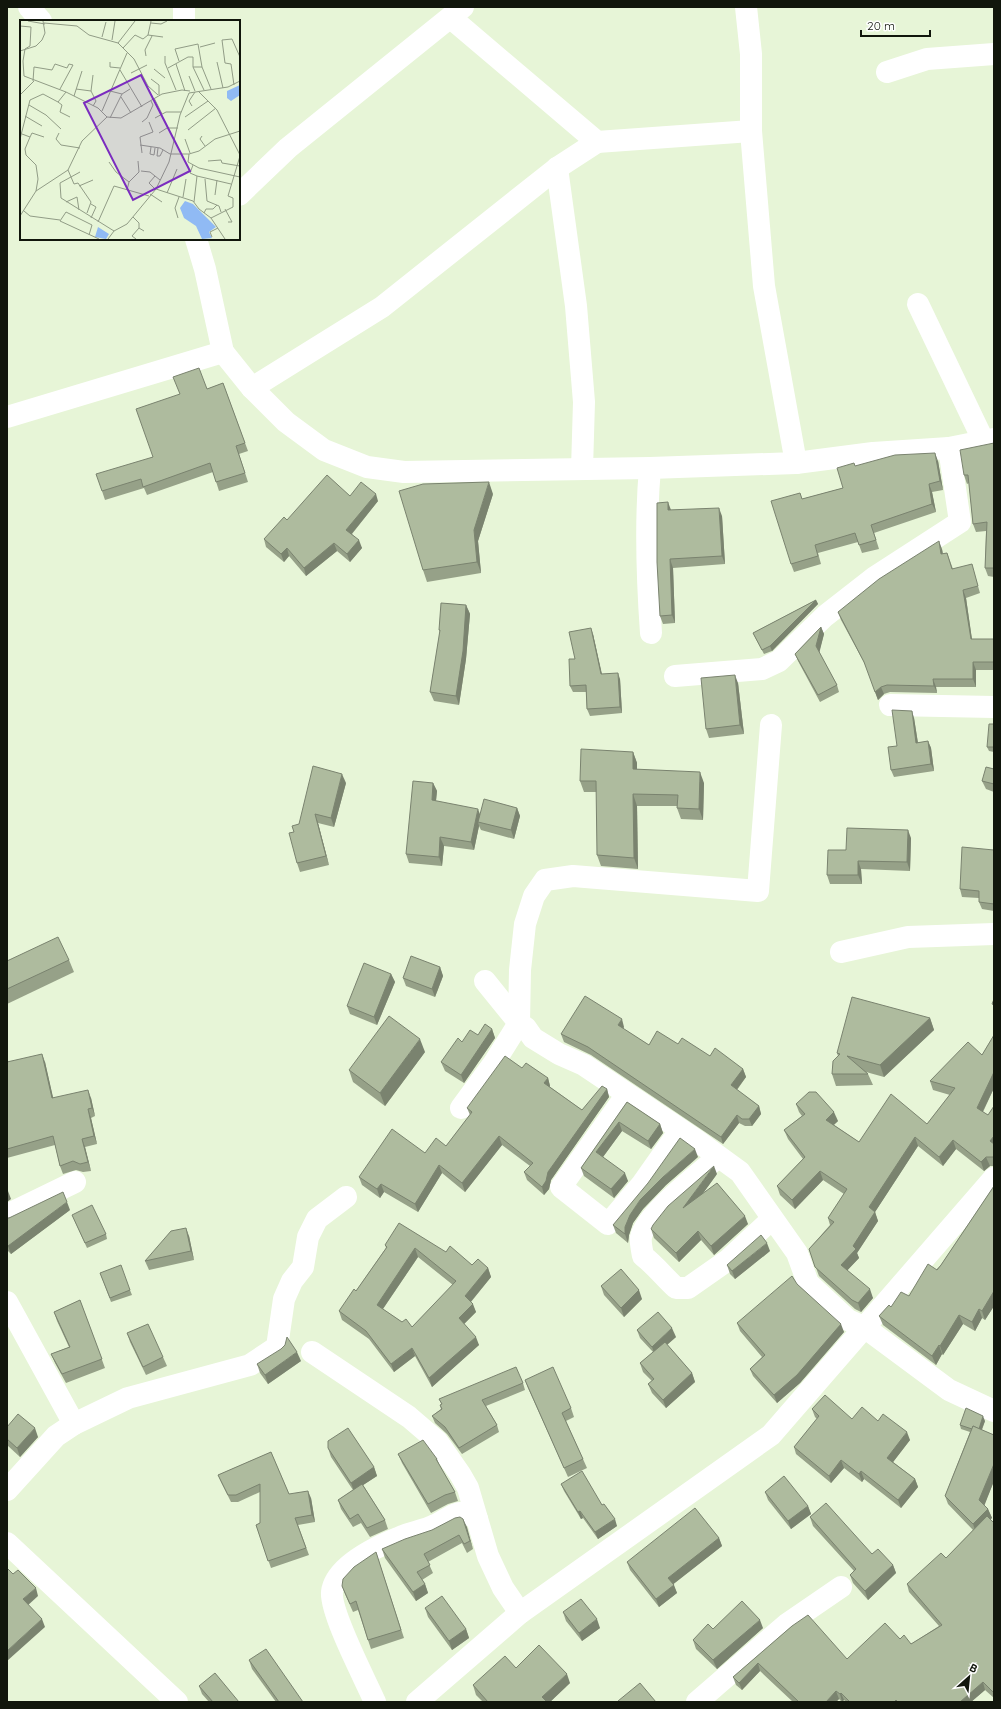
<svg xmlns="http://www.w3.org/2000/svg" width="1001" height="1709" viewBox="0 0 1001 1709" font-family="Quicksand,sans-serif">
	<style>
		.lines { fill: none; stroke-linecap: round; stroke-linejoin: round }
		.minor { stroke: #fff; stroke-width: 22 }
		.tertiary { stroke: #fff; stroke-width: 22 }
		.wall { fill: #96a188; fill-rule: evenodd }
		.shaded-wall { fill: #7a836f }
		.building { fill: #aebb9e; stroke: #7a836f; fill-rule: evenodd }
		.inset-road { fill: none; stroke: #919c86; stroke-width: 1 }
		.view { fill: #7b2cbf; fill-opacity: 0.15; stroke: #7b2cbf; stroke-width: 2 }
		.inset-edge { fill: none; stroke: #11160c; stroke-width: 2 }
	</style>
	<rect width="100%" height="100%" fill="#e7f5d7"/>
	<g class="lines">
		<!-- minor -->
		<g class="minor">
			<polyline points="29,7 41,21"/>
			<polyline points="184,7 184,21"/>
			<polyline points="746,7 751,54 751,131 764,286 796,463"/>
			<polyline points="451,18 597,142 751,131"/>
			<polyline points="887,72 927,59 994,54"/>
			<polyline points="557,168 576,306 584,402 582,469"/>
			<polyline points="239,195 288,148 463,7"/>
			<polyline points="918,304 984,442"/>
			<polyline points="223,352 252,388 286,422 324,450 367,467 404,472 650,468 796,463 873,453 949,448 994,439"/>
			<polyline points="252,388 382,307 557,168 597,142"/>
			<polyline points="7,417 223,352 205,269 196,239"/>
			<path d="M650,468c-5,55 -3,109 1,165"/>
			<polyline points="675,676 762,669 779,661 825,616 875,577 960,522 949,448"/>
			<polyline points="890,705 994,707"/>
			<polyline points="841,952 908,937 994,934"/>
			<polyline points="485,981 519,1023 526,1028 533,1038 559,1054 584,1065 696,1140 740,1172 797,1253 808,1283 848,1320 864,1327 949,1390 994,1411"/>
			<polyline points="627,1094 561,1187 608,1224 642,1184 680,1130"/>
			<polyline points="461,1108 494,1063 519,1023 520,970 525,924 534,896 545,880 573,876 758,891 771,725"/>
			<path d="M718,1157c-18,16 -73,58 -77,80 -1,5 1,13 2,19 12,9 21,21 33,32h12l40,-28 44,-41"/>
			<polyline points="7,1215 75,1182"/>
			<polyline points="7,1302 74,1424"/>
			<polyline points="312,1352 409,1417 437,1441 460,1474 468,1488 488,1556 503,1588 520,1613"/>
			<polyline points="7,1490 56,1436 74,1424 128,1398 250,1365 277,1347 284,1299 292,1281 303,1267 308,1237 317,1219 346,1197"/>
			<polyline points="7,1543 177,1702"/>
			<path d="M375,1702c-10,-23 -45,-89 -43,-110 3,-26 44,-45 66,-54 12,-6 26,-7 37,-13 10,-4 19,-14 31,-12 3,1 7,4 11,6"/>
			<polyline points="697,1702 787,1624 841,1587"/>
		</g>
		<!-- tertiary -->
		<polyline class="tertiary" points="417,1702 520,1613 771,1435 994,1178"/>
	</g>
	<!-- wall -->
	<g class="wall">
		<polygon points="223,383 248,451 239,454 248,482 219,491 213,472 147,495 144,488 105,500 102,491 153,457 207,389"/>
		<polygon points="994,443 994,577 988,576 985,568 986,531 976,532 973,524 969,483 967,484 964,475"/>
		<polygon points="938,461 943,490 932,492 936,512 874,533 879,549 862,553 858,542 818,553 821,564 794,572 791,564 800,493 802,499 843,488 855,466"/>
		<polygon points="493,494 478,541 481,573 427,582 423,570"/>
		<polygon points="350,496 378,501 352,534 362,548 350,562 337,551 306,576 289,556 284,562 266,547 264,539 287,520"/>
		<polygon points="671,510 722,516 725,564 673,568 675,623 663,624 660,616"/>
		<polygon points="942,549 943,554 947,553 953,569 974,572 980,593 966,598 972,639 994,639 994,670 976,670 976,687 936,687 937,693 890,692 884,694 878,700 867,668 841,620 838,612"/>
		<polygon points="816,600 818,604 772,651 764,654 755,637 753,633"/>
		<polygon points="466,605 470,614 466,659 459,705 434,701 430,692 440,632 439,630"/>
		<polygon points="821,627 824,634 819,652 837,685 839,692 820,702 798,661 795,654"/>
		<polygon points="593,634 602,674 620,679 622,713 590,716 587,709 586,692 573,692 570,686 575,659"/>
		<polygon points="738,683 744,734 709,738 706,729"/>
		<polygon points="914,718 918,743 928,741 931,748 934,771 894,777 891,770 897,746"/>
		<polygon points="994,724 994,752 989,751 987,747"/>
		<polygon points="633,752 637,763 637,769 704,783 703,820 681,819 677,808 677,806 637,806 638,869 601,866 597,855 597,792 584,792 580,781"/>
		<polygon points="994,769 994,792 986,789 982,781"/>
		<polygon points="346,783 334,827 318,823 329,865 300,872 297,863 294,832 299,824"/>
		<polygon points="433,783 437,791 436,801 480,815 517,808 520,816 514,839 481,830 479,826 474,850 444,846 442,866 409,863 406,854"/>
		<polygon points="911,838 910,871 861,869 862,884 830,884 827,875 846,850"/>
		<polygon points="994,848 994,911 982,909 979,902 979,898 962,897 960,889 994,850"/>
		<polygon points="69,960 74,972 7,1004 7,961"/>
		<polygon points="440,967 443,976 435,997 406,986 403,978"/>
		<polygon points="391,974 395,982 377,1025 350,1014 347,1006"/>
		<polygon points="930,1018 934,1030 884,1077 866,1072 868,1074 873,1085 836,1086 832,1074 838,1056 837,1053"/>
		<polygon points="624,1027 623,1029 649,1045 678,1044 710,1056 743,1069 746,1077 737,1090 759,1106 761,1114 752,1126 745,1126 739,1123 723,1144 591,1055 564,1042 561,1034"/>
		<polygon points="492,1029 495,1038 464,1083 445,1071 441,1062 462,1042"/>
		<polygon points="994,1035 994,1088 983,1112 988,1115 994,1106 994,1166 990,1166 984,1171 956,1149 943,1166 918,1146 875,1212 878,1221 857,1253 859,1258 847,1270 873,1298 861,1312 855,1309 819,1276 809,1249 830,1225 828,1218 844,1194 823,1180 795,1209 780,1195 777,1186 803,1159 788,1139 784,1130 802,1116 799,1112 796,1104 838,1121 834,1125 859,1142 927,1124 950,1095 933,1090 930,1081 982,1055"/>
		<polygon points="425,1052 385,1106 353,1082 349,1070"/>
		<polygon points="7,1062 45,1062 53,1098 91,1098 95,1116 91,1118 97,1144 85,1147 91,1171 83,1172 76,1170 63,1174 60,1166 55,1145 7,1158"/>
		<polygon points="522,1068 548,1078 550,1086 550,1087 582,1110 607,1089 609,1097 551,1180 549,1189 544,1195 527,1180 524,1172 530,1166 502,1145 465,1192 442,1173 418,1212 384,1192 380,1198 362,1185 359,1177 425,1153 446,1146 470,1115 467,1108"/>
		<polygon points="627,1102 660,1124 663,1133 651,1149 622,1131 603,1157 628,1181 614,1198 584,1176 581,1168"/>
		<polygon points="698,1157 666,1185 643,1209 633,1223 629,1235 628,1243 616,1233 613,1225"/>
		<polygon points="717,1174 703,1193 748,1224 714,1255 701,1240 679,1262 654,1238 651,1229"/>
		<polygon points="994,1186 994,1306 985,1320 982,1318 975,1331 963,1324 943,1355 942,1354 936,1365 883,1325 879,1316 891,1307 909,1296 941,1265"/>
		<polygon points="70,1210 11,1254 7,1250 7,1218"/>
		<polygon points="72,1215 106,1234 107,1239 87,1248"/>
		<polygon points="189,1236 194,1260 149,1270 145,1261"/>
		<path d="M385,1245l61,7 26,13 16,3 3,9 -20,25 5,10 -12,12 15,21 -47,42 -17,-31 -21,16 -25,-33 -27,-19 -3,-9 17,-20 30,-43zM418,1257l35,28 -41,42 -10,-5 -19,-13z"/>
		<polygon points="770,1251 735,1279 730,1274 727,1265"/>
		<polygon points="100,1273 130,1290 132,1295 111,1302"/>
		<polygon points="797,1284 844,1332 800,1383 777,1403 753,1376 750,1369 762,1357 740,1331 737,1323"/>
		<polygon points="601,1286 642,1299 624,1317 604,1295"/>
		<polygon points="80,1300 105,1368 66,1383 55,1363 51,1354 69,1347 57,1321 54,1312"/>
		<polygon points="637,1330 676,1337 667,1345 692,1373 695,1382 666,1408 652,1393 648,1384 652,1381 643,1372 640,1363 653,1352 640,1338"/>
		<polygon points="127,1333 163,1357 167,1366 146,1375 130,1342"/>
		<polygon points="301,1361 268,1384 260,1373 257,1364"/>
		<polygon points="525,1380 571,1408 574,1417 566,1421 583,1459 587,1468 568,1477 528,1388"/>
		<polygon points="523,1383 525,1390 486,1406 497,1425 499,1432 462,1454 447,1434 435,1423 432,1416 441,1409 440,1405 442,1405 439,1399"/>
		<polygon points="812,1409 852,1419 878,1421 910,1440 893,1462 915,1479 918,1487 901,1508 864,1479 862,1482 844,1468 831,1483 796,1454 794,1447 817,1419 815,1417"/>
		<polygon points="985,1421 982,1430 994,1435 994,1481 984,1505 988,1509 992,1518 990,1519 994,1523 994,1698 985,1690 971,1702 846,1702 844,1700 842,1702 839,1699 836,1702 793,1702 760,1671 742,1690 736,1685 733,1677 792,1626 847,1659 900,1639 911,1644 939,1626 909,1592 907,1584 946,1558 973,1530 948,1504 945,1496 970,1432 961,1429 960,1425"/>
		<polygon points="7,1427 38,1437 20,1457 7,1445"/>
		<polygon points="328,1448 374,1467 377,1476 363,1485 385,1520 388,1529 370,1537 361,1523 353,1527 341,1509 338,1500 353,1490 331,1457"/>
		<polygon points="271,1452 289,1494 311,1498 315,1522 298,1525 309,1555 271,1568 256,1525 260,1523 260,1492 238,1502 231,1502 221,1482 218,1475"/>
		<polygon points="398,1454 437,1459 440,1466 455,1492 458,1501 448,1504 431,1513 402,1463"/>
		<polygon points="561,1484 602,1505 617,1526 598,1539 583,1518 581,1519 564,1491"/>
		<polygon points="765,1492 808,1506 811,1514 791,1529 768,1500"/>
		<polygon points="810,1517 872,1554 893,1565 896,1573 868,1600 853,1583 850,1575 854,1571 813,1526"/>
		<polygon points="463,1519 473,1549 467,1553 462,1543 428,1562 433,1573 422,1580 425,1584 428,1593 416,1601 385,1558 382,1549"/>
		<polygon points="719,1538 722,1546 673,1584 677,1593 659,1607 630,1570 627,1562"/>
		<polygon points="376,1552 404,1638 371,1649 358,1610 353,1612 345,1594 342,1586"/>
		<polygon points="425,1608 466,1629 469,1638 452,1650 428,1617"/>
		<polygon points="563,1612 600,1628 582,1641 566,1621"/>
		<polygon points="763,1628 717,1669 696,1649 693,1640 713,1629"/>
		<polygon points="249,1660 303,1702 276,1702 252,1669"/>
		<polygon points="570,1683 550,1702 483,1702 476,1695 473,1685"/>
		<polygon points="199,1686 239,1702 209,1702 202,1694"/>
	</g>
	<!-- shaded-wall -->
	<g class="shaded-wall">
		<polygon points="935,453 938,461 943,490 940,481"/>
		<polygon points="489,482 493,494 478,541 481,573 477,562 474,530"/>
		<polygon points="929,484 932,492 936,512 932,504"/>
		<polygon points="376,494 378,501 349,537 346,530"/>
		<polygon points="668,502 671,510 668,510"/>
		<polygon points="719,508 722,516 725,564 722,556"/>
		<polygon points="359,540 362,548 350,562 347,554"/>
		<polygon points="939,541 942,549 944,562 941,554"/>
		<polygon points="334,543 337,551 306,576 304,568"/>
		<polygon points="287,548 289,556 284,562 281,554"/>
		<polygon points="670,559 673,568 675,623 672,615"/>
		<polygon points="963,590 966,598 973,647 971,639"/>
		<polygon points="816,600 818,604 772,651 770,646"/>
		<polygon points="466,605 470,614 466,659 459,705 456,696"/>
		<polygon points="821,627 824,634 819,654 816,646"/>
		<polygon points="591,628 593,634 603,680 601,674"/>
		<polygon points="973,662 976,670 976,687 973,679"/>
		<polygon points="618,673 620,679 622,713 620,707"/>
		<polygon points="735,675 738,683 744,734 740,725"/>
		<polygon points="933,679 936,687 937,693 934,686"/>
		<polygon points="881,687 884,694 878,700 875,692"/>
		<polygon points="912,711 914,718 919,750 916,743"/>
		<polygon points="928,741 931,748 934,771 931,764"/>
		<polygon points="633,752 637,763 637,780 633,769"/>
		<polygon points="700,772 704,783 703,820 699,809"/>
		<polygon points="342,774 346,783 334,827 331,818"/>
		<polygon points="433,783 437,791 435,809 432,800"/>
		<polygon points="633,794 637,806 638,869 634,858"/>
		<polygon points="517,808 520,816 514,839 511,830"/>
		<polygon points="478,809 481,817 478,822 479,826 474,850 471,842"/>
		<polygon points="315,814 318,823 329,865 326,856"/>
		<polygon points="908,830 911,838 910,871 907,862"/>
		<polygon points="440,837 444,846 442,866 439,857"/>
		<polygon points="858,861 861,869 862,884 858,875"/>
		<polygon points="440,967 443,976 435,997 432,989"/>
		<polygon points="391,974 395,982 377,1025 374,1017"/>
		<polygon points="930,1018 934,1030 884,1077 880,1065"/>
		<polygon points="622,1019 624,1027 620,1033 618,1025"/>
		<polygon points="492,1029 495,1038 464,1083 461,1075"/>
		<polygon points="420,1039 425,1052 385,1106 380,1093"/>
		<polygon points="42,1054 45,1062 55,1106 52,1098"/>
		<polygon points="743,1069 746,1077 734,1093 731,1085"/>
		<polygon points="994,1072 994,1088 980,1117 977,1108"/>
		<polygon points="548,1078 550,1086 547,1091 544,1083"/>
		<polygon points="607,1089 609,1097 551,1180 549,1189 544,1195 542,1187 548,1172"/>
		<polygon points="88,1090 91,1098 95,1116 92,1108"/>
		<polygon points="759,1106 761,1114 752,1126 749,1119"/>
		<polygon points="88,1109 91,1118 97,1144 94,1136"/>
		<polygon points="834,1112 838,1121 830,1128 826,1120"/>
		<polygon points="737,1115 739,1123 723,1144 721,1137"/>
		<polygon points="619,1122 622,1131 600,1161 596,1152"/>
		<polygon points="660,1124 663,1133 651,1149 648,1141"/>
		<polygon points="499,1136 502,1145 465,1192 462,1183"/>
		<polygon points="994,1136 994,1149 990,1141"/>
		<polygon points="915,1137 918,1146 875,1212 878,1221 857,1253 859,1258 844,1274 841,1265 853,1246 869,1207"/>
		<polygon points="82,1139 85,1147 91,1171 88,1162"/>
		<polygon points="953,1140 956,1149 943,1166 939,1157"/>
		<polygon points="695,1149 698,1157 666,1185 643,1209 633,1223 629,1235 628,1243 625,1234 625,1227 630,1215 640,1200 663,1177"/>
		<polygon points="986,1157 990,1166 984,1171 981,1162"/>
		<polygon points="439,1165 442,1173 418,1212 415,1204"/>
		<polygon points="714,1166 717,1174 686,1217 683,1208"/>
		<polygon points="820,1171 823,1180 795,1209 792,1200"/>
		<polygon points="625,1173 628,1181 614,1198 611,1189"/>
		<polygon points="381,1184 384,1192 380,1198 377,1189"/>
		<polygon points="8,1191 11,1199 7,1202 7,1192"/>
		<polygon points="67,1202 70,1210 11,1254 8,1246"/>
		<polygon points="745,1216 748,1224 714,1255 711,1246"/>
		<polygon points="186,1228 189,1236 194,1260 191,1251"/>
		<polygon points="698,1231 701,1240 679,1262 676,1253"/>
		<polygon points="767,1243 770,1251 735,1279 732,1271"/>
		<polygon points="415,1248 418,1257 380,1313 377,1305"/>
		<polygon points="488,1268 491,1277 468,1305 465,1296"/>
		<polygon points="870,1289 873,1298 861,1312 858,1303"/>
		<polygon points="639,1290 642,1299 624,1317 621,1308"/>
		<polygon points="994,1291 994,1306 985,1320 982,1311"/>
		<polygon points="473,1304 476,1312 462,1326 459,1318"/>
		<polygon points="979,1309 982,1318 975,1331 972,1322"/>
		<polygon points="959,1315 963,1324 943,1355 940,1346"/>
		<polygon points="841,1324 844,1332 800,1383 777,1403 774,1395"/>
		<polygon points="672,1328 676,1337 655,1355 652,1347"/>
		<polygon points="476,1337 479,1345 432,1387 429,1378"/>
		<polygon points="939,1345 942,1354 936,1365 932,1356"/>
		<polygon points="412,1348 415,1356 394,1372 391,1364"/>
		<polygon points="297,1352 301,1361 268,1384 265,1375"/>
		<polygon points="692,1373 695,1382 666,1408 663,1400"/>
		<polygon points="983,1416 985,1421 979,1436 978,1431"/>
		<polygon points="35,1428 38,1437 20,1457 17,1448"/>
		<polygon points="907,1432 910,1440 890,1466 887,1458"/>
		<polygon points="841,1460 844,1468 831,1483 829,1476"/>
		<polygon points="994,1464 994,1481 983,1509 979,1500"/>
		<polygon points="374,1467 377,1476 354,1491 351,1483"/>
		<polygon points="861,1471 864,1479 862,1482 859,1474"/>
		<polygon points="915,1479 918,1487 901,1508 898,1500"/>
		<polygon points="308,1491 311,1498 315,1522 312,1515"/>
		<polygon points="808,1506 811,1514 791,1529 788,1521"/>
		<polygon points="988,1509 992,1518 976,1533 973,1524"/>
		<polygon points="580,1511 583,1518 581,1519 578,1512"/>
		<polygon points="463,1519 467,1527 473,1549 470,1541"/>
		<polygon points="615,1519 617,1526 598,1539 595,1532"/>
		<polygon points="719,1538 722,1546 671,1586 668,1578"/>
		<polygon points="893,1565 896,1573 868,1600 865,1591"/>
		<polygon points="425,1584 428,1593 416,1601 413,1592"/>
		<polygon points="674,1585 677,1593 659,1607 656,1599"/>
		<polygon points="36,1588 38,1596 26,1607 23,1599"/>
		<polygon points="42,1619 45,1627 7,1661 7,1651"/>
		<polygon points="597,1619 600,1628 582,1641 579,1633"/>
		<polygon points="760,1620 763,1628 717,1669 713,1660"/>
		<polygon points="466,1629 469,1638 452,1650 449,1641"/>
		<polygon points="758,1663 760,1671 742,1690 739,1683"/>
		<polygon points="567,1674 570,1683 550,1702 544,1702 542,1697"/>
		<polygon points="983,1682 985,1690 971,1702 960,1702"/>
		<polygon points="836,1691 839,1699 836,1702 826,1702"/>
		<polygon points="841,1693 844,1700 842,1702 840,1694"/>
	</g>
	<!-- building -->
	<g class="building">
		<polygon points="199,368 207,389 223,383 245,443 236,446 245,473 216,482 210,463 143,487 141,479 102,491 96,474 153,457 136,409 180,394 173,377"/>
		<polygon points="994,443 994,568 985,568 987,522 973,524 968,475 964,475 960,450"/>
		<polygon points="935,453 940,481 929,484 932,504 871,525 876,540 859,545 855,533 815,545 818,556 791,564 771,501 800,493 802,499 843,488 837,468 854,463 855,466 895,455"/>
		<polygon points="327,475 350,496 361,482 376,494 346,530 359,540 347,554 334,543 304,568 287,548 281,554 264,539 284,517 287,520"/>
		<polygon points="489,482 474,530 477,562 423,570 399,491 423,484"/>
		<polygon points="668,502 668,510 719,508 722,556 670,559 672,615 660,616 657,562 657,503"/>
		<polygon points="939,541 941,554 947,553 952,569 972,564 978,586 963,590 971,639 994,639 994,662 973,662 973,679 933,679 934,686 887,685 881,687 875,692 864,662 838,612 879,579"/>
		<polygon points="816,600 770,646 762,650 753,633"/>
		<polygon points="441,603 466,605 463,651 456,696 430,692 440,630 439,630"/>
		<polygon points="821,627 816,646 837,685 818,695 795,654"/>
		<polygon points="591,628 601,674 618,673 620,707 587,709 586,685 570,686 569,659 575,659 569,632"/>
		<polygon points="735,675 740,725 706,729 701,678"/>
		<polygon points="892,710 912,711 916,743 928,741 931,764 891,770 888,747 897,746"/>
		<polygon points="989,724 994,724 994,747 987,747"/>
		<polygon points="581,749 633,752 633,769 700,772 699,809 677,808 678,795 633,794 634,858 597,855 596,781 580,781"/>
		<polygon points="313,766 342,774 331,818 315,814 326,856 297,863 289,833 294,832 292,826 299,824"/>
		<polygon points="986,767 994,769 994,784 982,781"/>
		<polygon points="413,781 433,783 432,800 478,809 471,842 440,837 439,857 406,854"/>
		<polygon points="484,799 517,808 511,830 478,822"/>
		<polygon points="847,828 908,830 907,862 858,861 858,875 827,875 828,850 846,850"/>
		<polygon points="962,847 994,850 994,848 994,904 979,902 979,891 960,889"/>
		<polygon points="58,937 69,960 7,989 7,961"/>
		<polygon points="411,956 440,967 432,989 403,978"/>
		<polygon points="364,963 391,974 374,1017 347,1006"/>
		<polygon points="585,996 622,1019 618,1025 649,1045 657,1031 678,1044 682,1038 710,1056 715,1048 743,1069 731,1085 759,1106 749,1119 742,1119 737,1115 721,1137 588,1047 561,1034"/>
		<polygon points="852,997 930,1018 880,1065 847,1056 868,1074 832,1074 833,1061 840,1054 837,1053"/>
		<polygon points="994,999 994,1005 992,1004"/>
		<polygon points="389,1016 420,1039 380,1093 349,1070"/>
		<polygon points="485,1024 492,1029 461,1075 441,1062 458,1038 462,1042 470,1030 478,1035"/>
		<polygon points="994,1035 994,1072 977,1108 988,1115 994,1106 994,1136 990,1141 994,1144 994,1157 986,1157 981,1162 953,1140 939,1157 915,1137 869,1207 875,1212 853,1246 856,1249 841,1265 870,1289 858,1303 852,1300 815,1267 809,1249 834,1222 828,1218 847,1189 820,1171 792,1200 777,1186 805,1157 784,1130 805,1114 796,1104 809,1092 816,1092 834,1112 826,1120 859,1142 891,1094 927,1124 955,1088 930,1081 968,1042 982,1055"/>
		<polygon points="42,1054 52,1098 88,1090 92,1108 88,1109 94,1136 82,1139 88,1162 80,1164 73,1161 60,1166 53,1136 7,1149 7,1062"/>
		<polygon points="505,1056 522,1068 526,1063 548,1078 544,1083 582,1110 602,1086 607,1089 548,1172 546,1181 542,1187 524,1172 533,1163 499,1136 462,1183 439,1165 415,1204 381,1184 377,1189 359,1177 392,1129 425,1153 436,1138 446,1146 472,1112 467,1108"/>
		<polygon points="627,1102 660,1124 648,1141 619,1122 596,1152 625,1173 611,1189 581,1168"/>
		<polygon points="680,1138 695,1149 663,1177 640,1200 630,1215 625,1227 625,1234 613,1225 648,1183"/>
		<polygon points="714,1166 683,1208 717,1183 745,1216 711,1246 698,1231 676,1253 651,1229 653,1225 668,1206"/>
		<polygon points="994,1186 994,1291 982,1311 979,1309 972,1322 959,1315 940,1346 939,1345 932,1356 879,1316 889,1305 891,1307 901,1292 909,1296 928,1264 937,1270 941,1265"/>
		<polygon points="63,1192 67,1202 8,1246 7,1245 7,1218 9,1218"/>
		<polygon points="92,1205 106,1234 85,1243 72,1215"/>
		<path d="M399,1223l47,29 4,-6 22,19 6,-6 10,9 -23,28 8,8 -14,14 17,19 -47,41 -17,-30 -21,16 -25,-33 -27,-20 15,-22 2,2 31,-44 -2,-2zM415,1248l41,33 -44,46 -6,-8 -4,3 -25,-17z"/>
		<polygon points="186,1228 191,1251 145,1261 171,1231"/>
		<polygon points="761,1235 767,1243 732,1271 727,1265"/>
		<polygon points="121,1265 130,1290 110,1298 100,1273"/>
		<polygon points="621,1269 639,1290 621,1308 601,1286"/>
		<polygon points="792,1276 797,1284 841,1324 797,1375 774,1395 750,1369 765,1355 737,1323"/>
		<polygon points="80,1300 102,1359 62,1374 51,1354 70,1347 54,1312"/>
		<polygon points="658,1312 672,1328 652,1347 637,1330"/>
		<polygon points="148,1324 163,1357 143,1367 127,1333"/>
		<polygon points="287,1337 297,1352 265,1375 257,1364 281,1349 285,1345"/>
		<polygon points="665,1342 692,1373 663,1400 648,1384 654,1379 640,1363"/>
		<polygon points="516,1367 523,1383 482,1400 497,1425 459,1448 445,1427 432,1416 442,1409 440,1405 442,1404 439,1399"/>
		<polygon points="553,1367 571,1408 562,1413 583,1459 564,1468 525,1380"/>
		<polygon points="825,1395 852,1419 862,1407 878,1421 883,1414 907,1432 887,1458 915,1479 898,1500 861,1471 859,1474 841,1460 829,1476 794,1447 819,1416 812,1409"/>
		<polygon points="966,1408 983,1416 979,1429 973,1426 972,1429 960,1425"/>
		<polygon points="18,1414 35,1428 17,1448 7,1439 7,1427"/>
		<polygon points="973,1426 994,1435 994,1464 979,1500 988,1509 973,1524 945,1496"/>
		<polygon points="348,1428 374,1467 351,1483 328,1448 328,1441"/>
		<polygon points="423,1440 437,1459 436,1459 455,1492 445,1495 428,1504 398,1454"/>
		<polygon points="271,1452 289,1494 308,1491 312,1515 295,1518 306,1548 268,1561 256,1525 260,1523 260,1484 236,1495 228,1495 218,1475"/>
		<polygon points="582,1471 602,1505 604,1504 615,1519 595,1532 580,1511 578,1512 561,1484"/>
		<polygon points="784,1476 808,1506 788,1521 765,1492"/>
		<polygon points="362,1484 385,1520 367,1528 358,1514 350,1519 338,1500"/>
		<polygon points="826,1503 872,1554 878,1549 893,1565 865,1591 850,1575 856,1569 810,1517"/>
		<polygon points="695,1508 719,1538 668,1578 674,1585 656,1599 627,1562"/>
		<polygon points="987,1516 994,1523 994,1693 983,1682 960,1702 898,1702 896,1700 894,1702 850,1702 841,1693 840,1694 836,1691 826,1702 799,1702 758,1663 739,1683 733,1677 792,1626 808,1615 847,1659 885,1623 900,1639 904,1635 911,1644 942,1625 907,1584 941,1553 946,1558"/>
		<polygon points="460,1517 463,1519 470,1541 464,1544 459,1535 424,1554 430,1565 417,1572 425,1584 413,1592 382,1549 405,1539 432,1530 455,1518"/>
		<polygon points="376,1552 401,1630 368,1640 356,1601 350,1604 342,1586 343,1579 354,1567"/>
		<polygon points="7,1568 13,1574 18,1570 36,1588 23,1599 42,1619 7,1651"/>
		<polygon points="442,1596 466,1629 449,1641 425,1608"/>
		<polygon points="581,1599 597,1619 579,1633 563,1612"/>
		<polygon points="742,1601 760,1620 713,1660 693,1640 708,1624 713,1629"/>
		<polygon points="539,1645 567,1674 542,1697 547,1702 488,1702 473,1685 505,1656 516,1668"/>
		<polygon points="266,1649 303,1702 279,1702 249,1660"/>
		<polygon points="215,1673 239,1702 213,1702 199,1686"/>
		<polygon points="640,1683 656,1702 618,1702 618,1701"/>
	</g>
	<!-- overview -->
	<g transform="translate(20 20)">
		<rect width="220" height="220" fill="#e7f5d7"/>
		<path d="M220,65v10l-9,6 -4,-3v-7zM165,181l8,3 23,23 -7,5 3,6 -10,1 -6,-13 -12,-8 -4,-10zM78,207l11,7 -3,5 -11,-2z" fill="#90baf4"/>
		<path class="inset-road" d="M8,1l17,3M131,1l-3,14 15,2M24,3l33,3 12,9 29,8 16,16 14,27 10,9M131,3l10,1 6,-3M0,6l11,1 -1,19 -5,3 -2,12 1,15 42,16 32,16 9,9 -25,24 -14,29 -32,21 -16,25M82,17l4,-15M92,20l3,-19M98,23l17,-22M180,27l15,-4M103,28l12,-13 8,4 5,-4M0,31l16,-5 6,-6 3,-7 -2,-12M126,36l-1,-6 7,-14M145,36v7l11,27M159,41l-4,-12 23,-5 4,23M90,42v5l10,1M197,42l6,26M156,44l9,27M173,47l11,23M148,48l20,-11h5v10h9l9,22M134,49l11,9M100,50l22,37M111,53l16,-8M169,56l6,15M131,59l8,6v10M13,61l1,-14 18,3 3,-6 12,4 2,-4 4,1 -13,24M214,65l-3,-21 -6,-1 -3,-23 10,-1 8,18M56,69l15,2M90,71l12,3 8,-5M178,71l19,19 23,45M0,75l14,-14M54,76l8,-25M101,77l10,16M134,78l8,16M38,82l4,3 -2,7 10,5M9,85l17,10 15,14M73,86l3,-5 -5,-10 2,-16M172,86l-3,-5 6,-9M82,91l25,-58M5,96l17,10M87,97l14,1 41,-24 20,-4 8,1M165,97l23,-16M90,98l12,-24M135,98l11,-6h15M122,102l5,-4 6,-13 -2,-4M168,110l28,-22M39,113l-3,6 5,6 19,3M139,113l8,-5h11M2,114l8,3 2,-4 12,4M182,116l-2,3 5,7M10,117l-5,12 1,6 10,10 2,14 -2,12M0,119l10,-39 13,-6 15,8 8,-10M165,119l5,14M120,125l20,3 10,6h19l10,-3 16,-12 25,-8M131,127l-1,7 4,1 1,-7M138,128l-1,8h3l3,-6M122,133l-2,-16 13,-5 -4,-10M169,134l-1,8 11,6 41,9M188,141l13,-1 1,3 18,3M89,142l7,10 13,10M173,145l-3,8 7,3M48,150l6,14 4,-1 13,19 -4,11M121,151l9,1 10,8M60,152l-20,11 1,15 53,33M135,156l-6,7 7,7M185,159l2,22 12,5 2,6M59,166l14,-6M136,169l37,12 6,8 12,9 14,21M107,170l2,-8 10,-10 -1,-11M147,173l10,-24M130,174l12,8M195,175l2,-15M163,177l3,-18M46,182l11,-5 2,13M174,182l3,-26 34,8M71,184l5,3 -5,11M205,189l7,13h-4M4,191l6,5 30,4M184,193l2,-4h7l4,-4M113,197l6,6v5l5,3M158,198l-3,-10 4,-11M191,198l22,-11v-9l-5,-2 12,-40M40,201l6,-9 26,13 -3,10M40,201l39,18M78,202l16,-36 35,10M192,217l-2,-5 8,-4M88,219l6,-8 13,-7 29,-35 13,-27 11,-47 9,-22 39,-6 12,-6M116,219l-4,-3 7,-8"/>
		<path class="view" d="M121,55l49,96 -57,29 -49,-97z"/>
		<rect width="220" height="220" class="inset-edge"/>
	</g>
	<!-- border -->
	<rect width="1001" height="1709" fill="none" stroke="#11160c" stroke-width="16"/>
	<!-- north arrow -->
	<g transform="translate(969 1677) rotate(27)" stroke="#ffffff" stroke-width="3" paint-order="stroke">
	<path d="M0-3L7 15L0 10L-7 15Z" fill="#11160c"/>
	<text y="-6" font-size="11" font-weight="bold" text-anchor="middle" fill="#11160c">B</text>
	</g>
	<!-- scale -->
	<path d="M861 30v6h69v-6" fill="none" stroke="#11160c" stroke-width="2"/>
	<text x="867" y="30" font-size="12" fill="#11160c" stroke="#ffffff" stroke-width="3" paint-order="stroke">20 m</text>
</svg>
